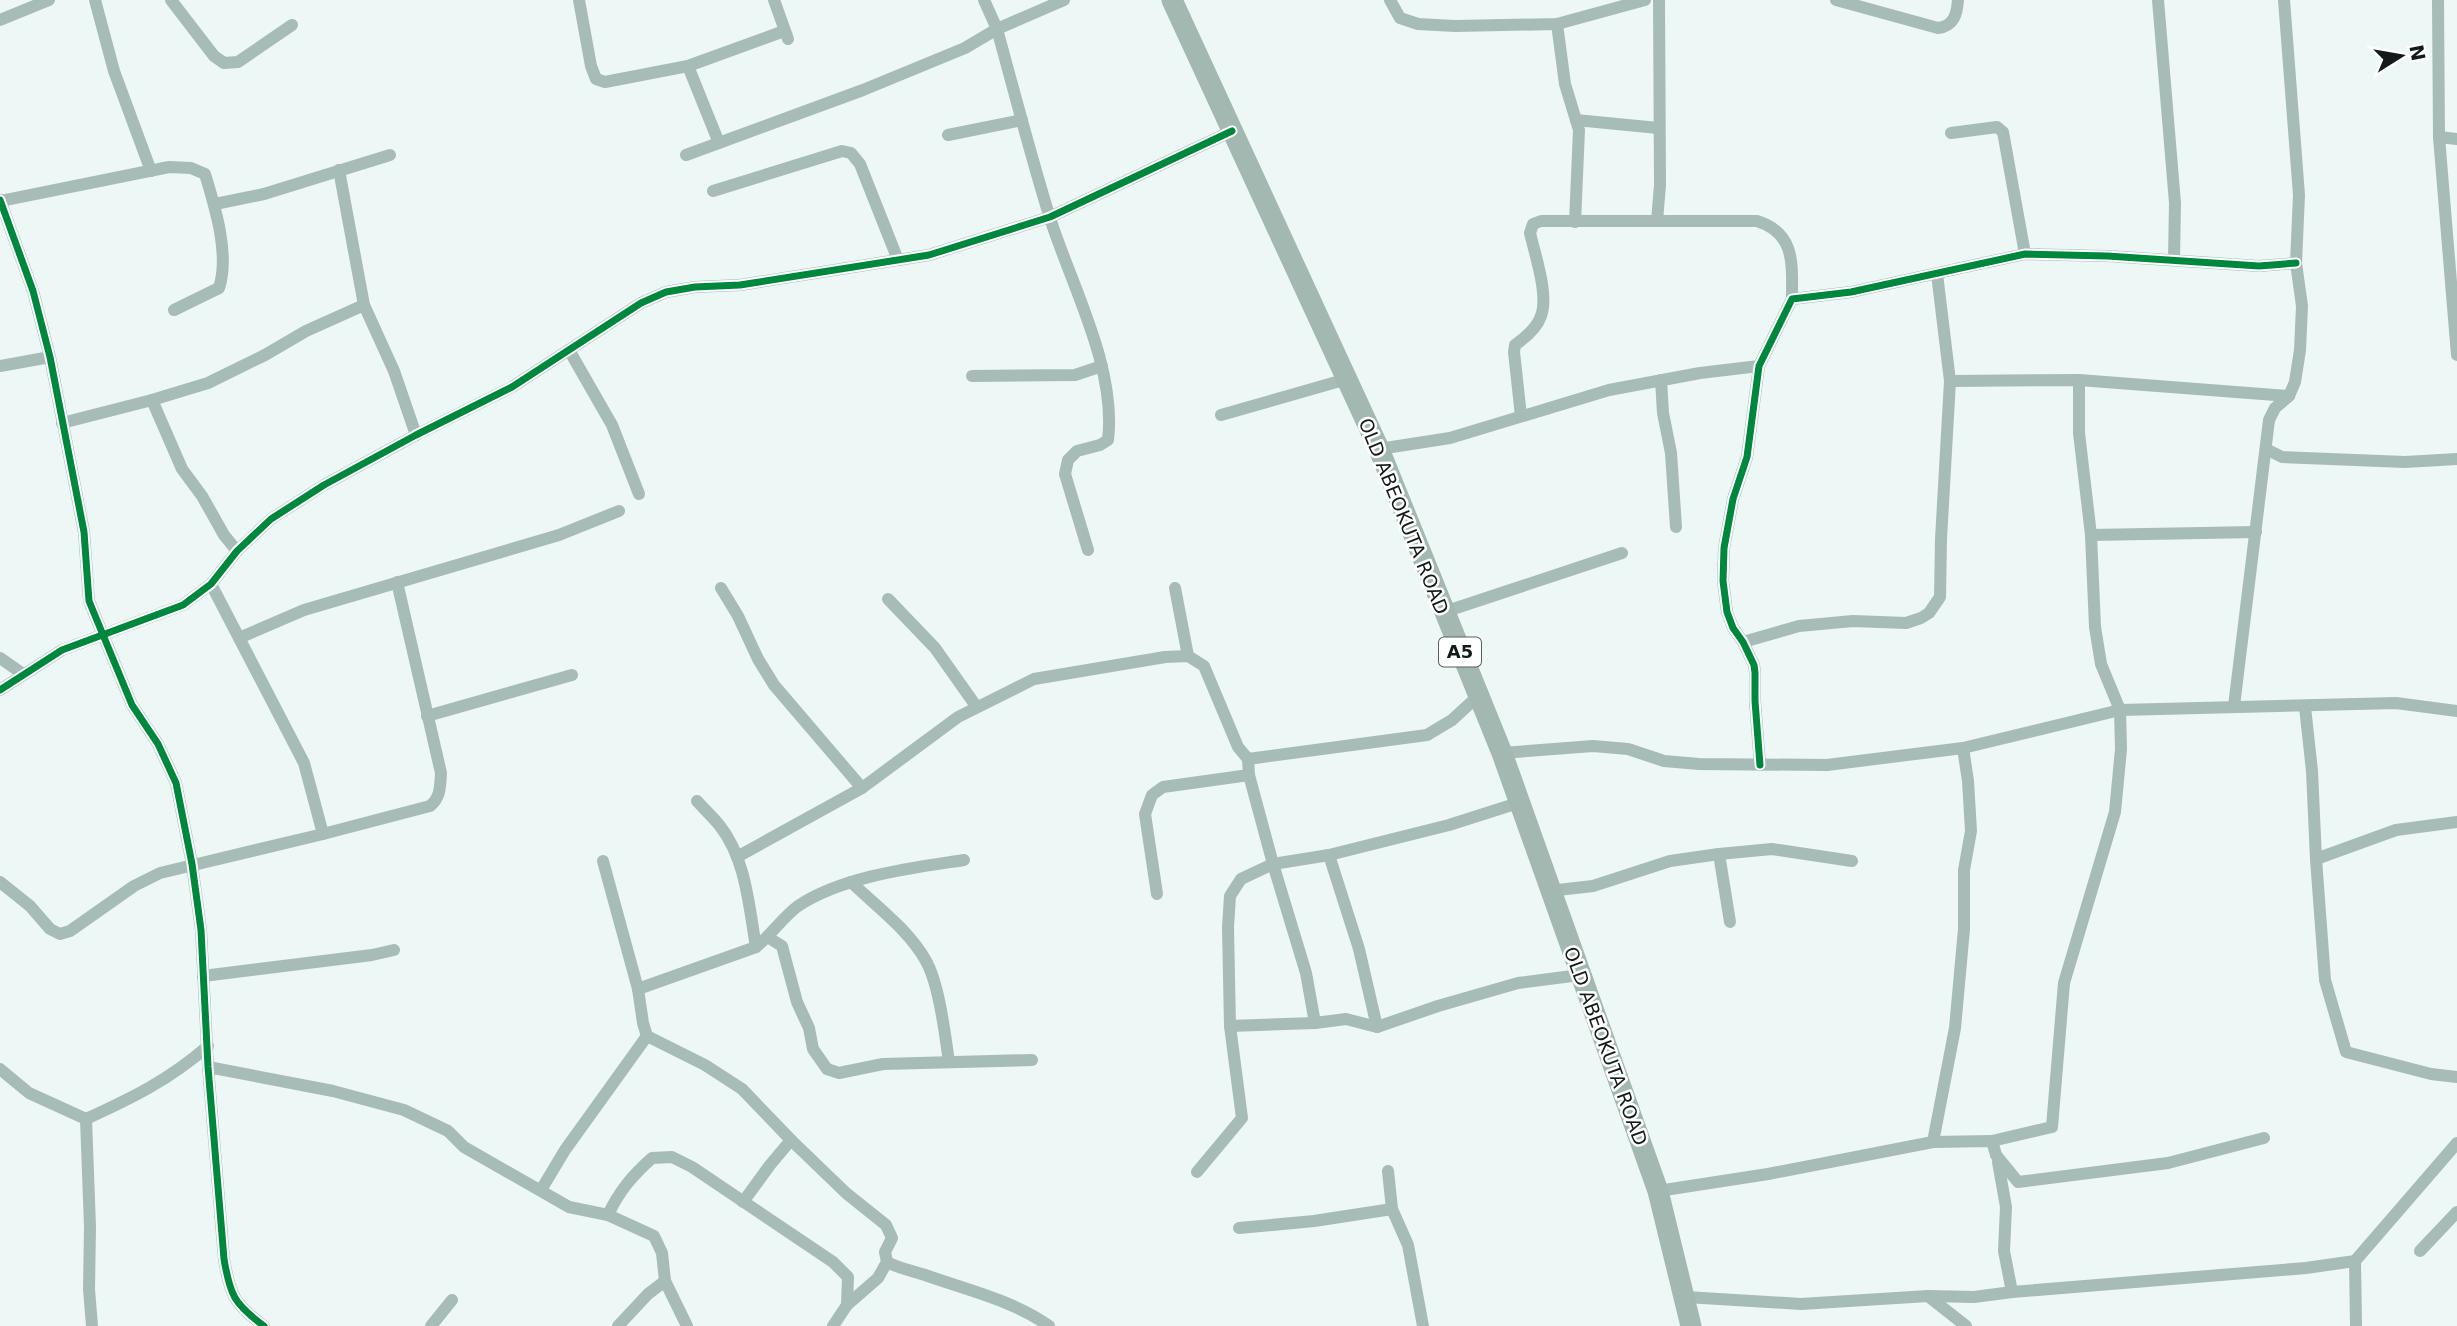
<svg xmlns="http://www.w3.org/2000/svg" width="2457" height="1326" viewBox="0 0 2457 1326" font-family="'DejaVu Sans',sans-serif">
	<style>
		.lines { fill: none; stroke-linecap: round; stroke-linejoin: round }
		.minor { stroke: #a7bcb6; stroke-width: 12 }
		.trunk { stroke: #a4b8b2; stroke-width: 21 }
		.cycleway-casing { stroke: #fff; stroke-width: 11 }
		.cycleway { stroke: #00873e; stroke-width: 7 }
		.labels { text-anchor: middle; stroke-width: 5; stroke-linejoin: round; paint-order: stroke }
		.shield { fill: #fff; stroke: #5a5f5f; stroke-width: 2 }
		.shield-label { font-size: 18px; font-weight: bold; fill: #141a1a }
		.street-label { font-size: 19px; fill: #141a1a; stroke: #fff }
	</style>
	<rect width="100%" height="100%" fill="#ecf7f6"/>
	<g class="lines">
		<!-- minor -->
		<g class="minor">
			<polyline points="95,0 114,71 151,171"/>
			<polyline points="171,0 214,56 224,63 238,62 292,25"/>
			<polyline points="579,0 591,66 596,79 605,82 688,66 784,31"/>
			<polyline points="774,0 788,39"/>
			<path d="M984,0l13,29c17,62 33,124 52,186 21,68 68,152 59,225l-8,5 -23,6 -9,9 -3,14 23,76"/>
			<polyline points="1390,0 1400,18 1418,24 1455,26 1557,24 1645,0"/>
			<path d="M1836,0l102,28c16,-2 19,-14 20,-28"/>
			<polyline points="2158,0 2175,203 2174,260"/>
			<polyline points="2438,0 2439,137 2457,355"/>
			<polyline points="0,20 49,0"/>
			<polyline points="1557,24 1565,84 1579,130 1575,222"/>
			<polyline points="688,66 719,143"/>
			<polyline points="1576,120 1658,128"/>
			<polyline points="1951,133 1997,127 2003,132 2025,254"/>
			<polyline points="948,135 1022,120"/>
			<polyline points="2439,137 2457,139"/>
			<polyline points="686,155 863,90 965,48 997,29 1064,0"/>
			<polyline points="339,170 364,305 394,371 416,435"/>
			<polyline points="713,191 842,151 851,153 860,164 898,260"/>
			<path d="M0,200l33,91 17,66 34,175 5,69 43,104 26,39 18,39 16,81 9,66 7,137 16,192c6,36 10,45 40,67"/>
			<path d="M0,201l169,-34 22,1 14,6c10,33 25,81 14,114l-45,22"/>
			<polyline points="215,204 264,194 390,155"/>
			<polyline points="1657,221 1660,185 1659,0"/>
			<polyline points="569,350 612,425 639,494"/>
			<polyline points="0,366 50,357"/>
			<polyline points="972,376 1075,375 1102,366"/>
			<polyline points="1661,380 1663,413 1671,453 1676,527"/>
			<polyline points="1950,381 2079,380 2289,396"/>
			<polyline points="152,400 182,469 202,496 224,535 237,551"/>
			<polyline points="1221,415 1347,379"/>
			<path d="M1521,416l-7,-64 1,-7c10,-7 22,-17 26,-29 8,-21 -6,-61 -11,-83l3,-9 8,-3h216c39,12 35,44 35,78"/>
			<polyline points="62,423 152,400 208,383 265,355 306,331 364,305"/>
			<polyline points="1379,449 1450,438 1609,390 1700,373 1759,366"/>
			<polyline points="2266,449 2282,457 2405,462 2457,459"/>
			<polyline points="2091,535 2256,532"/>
			<polyline points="211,584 304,763 323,834"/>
			<polyline points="721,588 738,616 758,659 774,685 862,788"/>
			<polyline points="1175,588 1188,656"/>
			<polyline points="888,599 935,648 976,706"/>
			<polyline points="1444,612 1622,553"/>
			<polyline points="239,638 304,610 559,535 619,511"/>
			<polyline points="1743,642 1799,626 1853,621 1906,623 1921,618 1929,613 1940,597 1941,539 1950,381 1937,274"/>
			<polyline points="0,658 23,674"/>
			<polyline points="0,690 62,650 183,605 211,584 237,551 271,519 324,485 416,435 512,387 641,303 666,292 695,287 740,285 929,255 1050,217 1232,131"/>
			<polyline points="2234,706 2269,420 2275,408 2289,396 2295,382 2300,350 2302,306 2296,263 2299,195 2284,0"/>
			<polyline points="2305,707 2312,771 2316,859 2325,980 2346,1052 2431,1074 2457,1077"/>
			<polyline points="427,716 572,675"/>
			<polyline points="1502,753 1593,746 1628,749 1664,761 1699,764 1827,765 1963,748 2120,710 2396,703 2457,711"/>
			<polyline points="1248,759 1427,735 1452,720 1477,697"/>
			<polyline points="1760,765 1755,701 1755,673 1754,665 1743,642 1733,628 1727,612 1723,581 1724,548 1733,499 1747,457 1759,366 1792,299 1851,292 2025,254 2107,256 2259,266 2296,263"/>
			<path d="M697,801c7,8 16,16 23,25 26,33 29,81 36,121"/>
			<polyline points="1719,854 1730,922"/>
			<polyline points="1329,855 1359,949 1377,1027"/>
			<polyline points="737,857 862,788 958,717 1034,679 1165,657 1188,656 1204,666 1238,747 1248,759 1249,775 1273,864 1306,973 1315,1023"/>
			<polyline points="2316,859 2396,830 2457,822"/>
			<polyline points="603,861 638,989 643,1023 647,1036 705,1065 742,1089 791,1140 846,1193 886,1225 892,1238 885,1252 887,1262 878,1278 847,1305 833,1326"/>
			<path d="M0,882l30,24 20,23 10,5 10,-3 64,-45 26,-13 163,-39 107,-28c11,-9 10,-20 11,-33l-44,-191"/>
			<path d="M851,882c25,24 58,48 75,79 13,23 19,73 23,101"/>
			<polyline points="1549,891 1593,886 1670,861 1719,854 1772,849 1852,861"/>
			<polyline points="1157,894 1145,814 1152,795 1163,787 1249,775"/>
			<polyline points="769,938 782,946 797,1002 809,1028 813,1049 827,1069 839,1073 883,1064 1032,1060"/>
			<polyline points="203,976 372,955 394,950"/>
			<path d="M638,989l118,-42c15,-12 27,-30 42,-41 45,-30 114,-38 166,-46"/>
			<polyline points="1230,1026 1315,1023 1346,1019 1377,1027 1438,1006 1518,983 1580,975"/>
			<polyline points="208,1067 333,1091 404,1110 448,1131 464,1147 569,1207 608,1215 654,1236 662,1253 665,1281 687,1326"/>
			<path d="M0,1069l29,24 57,26c46,-21 83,-39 122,-73"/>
			<polyline points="86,1119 90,1227 89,1289 92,1326"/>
			<polyline points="1992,1141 2052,1127 2064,983 2115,812 2121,749 2120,710 2101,664 2095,627 2091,535 2079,433 2079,380"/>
			<polyline points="1933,1142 1955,1028 1964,929 1964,870 1971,831 1968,781 1963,748"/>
			<polyline points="1998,1162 2006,1207 2004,1251 2012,1292"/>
			<polyline points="1388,1171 1392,1209 1408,1245 1423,1326"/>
			<polyline points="1197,1172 1242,1118 1230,1026 1228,927 1230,896 1241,879 1273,864 1329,855 1449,825 1518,803"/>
			<polyline points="541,1190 565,1150 647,1036"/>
			<polyline points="1658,1191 1768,1174 1933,1142 1992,1141 1996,1155 2018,1182 2168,1163 2264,1138"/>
			<polyline points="743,1202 770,1165 791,1140"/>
			<path d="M608,1215c11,-24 25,-40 44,-57l20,-1 20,10 141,95 15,15 -1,28"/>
			<polyline points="1239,1228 1314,1221 1392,1209"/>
			<polyline points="2420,1251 2457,1212"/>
			<polyline points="2355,1261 2356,1326"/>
			<path d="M887,1262c13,7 27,9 41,14 40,14 86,25 121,50"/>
			<polyline points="1928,1296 1966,1326"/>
			<polyline points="1686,1297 1801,1304 1928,1296 1974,1297 2012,1292 2306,1268 2355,1261 2457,1143"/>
			<polyline points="431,1326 452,1300"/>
			<polyline points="618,1326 648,1294 665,1281"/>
		</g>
		<!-- trunk -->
		<polyline class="trunk" points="1172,0 1379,449 1502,753 1658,1191 1691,1326"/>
		<!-- cycleway casing -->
		<g class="cycleway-casing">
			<g id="cycleway">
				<path d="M0,200l33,91 17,66 34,175 5,69 43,104 26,39 18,39 16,81 9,66 7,137 16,192c6,36 10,45 40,67"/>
				<polyline points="0,690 62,650 183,605 211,584 237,551 271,519 324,485 416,435 512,387 641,303 666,292 695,287 740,285 929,255 1050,217 1232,131"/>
				<polyline points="1760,765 1755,701 1755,673 1754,665 1743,642 1733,628 1727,612 1723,581 1724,548 1733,499 1747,457 1759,366 1792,299 1851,292 2025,254 2107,256 2259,266 2296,263"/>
			</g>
		</g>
		<!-- cycleway -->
		<use href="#cycleway" class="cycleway"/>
	</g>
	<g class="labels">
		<!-- shield labels -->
		<rect class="shield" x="1439" y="637.5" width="42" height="29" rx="5"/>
		<g class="shield-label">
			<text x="1460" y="658">A5</text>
		</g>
		<!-- street labels -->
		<g class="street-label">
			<text transform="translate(1404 516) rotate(68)" y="7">OLD ABEOKUTA ROAD</text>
			<text transform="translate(1606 1046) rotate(70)" y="7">OLD ABEOKUTA ROAD</text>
		</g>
	</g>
	<!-- north arrow -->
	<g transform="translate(2401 56) rotate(79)" stroke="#ffffff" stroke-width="5" paint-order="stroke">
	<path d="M0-5L12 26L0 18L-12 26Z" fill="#141a1a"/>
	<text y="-10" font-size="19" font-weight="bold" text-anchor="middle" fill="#141a1a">N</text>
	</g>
</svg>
